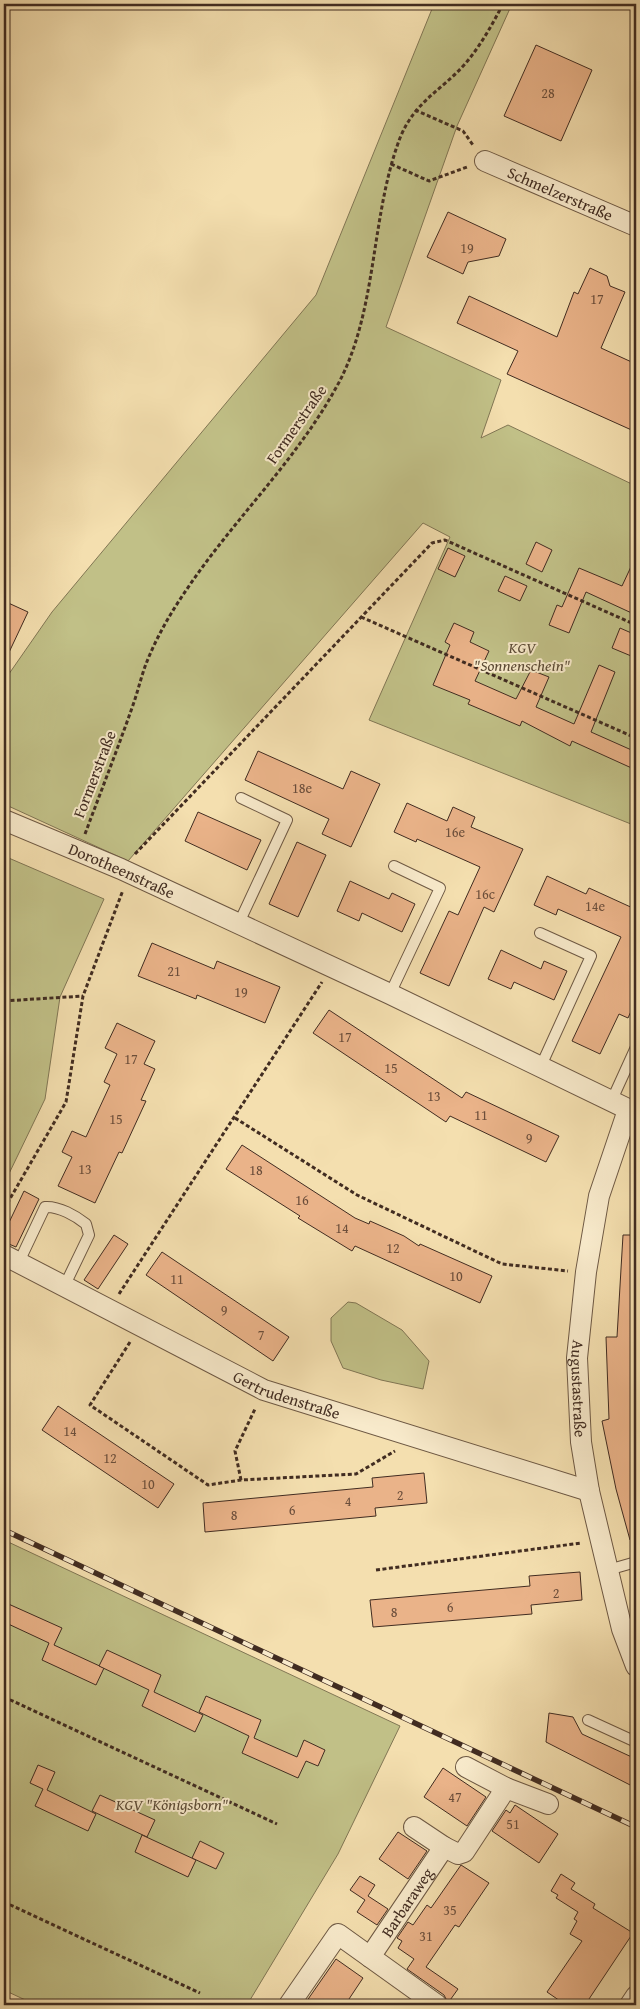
<svg xmlns="http://www.w3.org/2000/svg" width="640" height="2009" viewBox="0 0 640 2009" font-family="'Gentium Book Plus',serif">
	<style>
		.green { fill: #c1c087; stroke: #817654 }
		.building { fill: #eab389; stroke: #412c21 }
		.lines { fill: none; stroke-linecap: round; stroke-linejoin: round }
		.lane-casing { stroke: #6e5944; stroke-width: 12 }
		.street-casing { stroke: #6e5944; stroke-width: 22 }
		.path { stroke: #412c21; stroke-width: 3; stroke-dasharray: 4 2.5; stroke-linecap: butt }
		.lane { stroke: #f8eacb; stroke-width: 10 }
		.street { stroke: #f8eacb; stroke-width: 20 }
		.rail-casing { stroke: #412c21; stroke-width: 5.5 }
		.rail { stroke: #f8eacb; stroke-width: 4; stroke-dasharray: 11; stroke-linecap: butt }
		.labels { text-anchor: middle; stroke-width: 4; stroke-linejoin: round; paint-order: stroke }
		.number-label { font-size: 14px; fill: #6b4e3b }
		.street-label { font-size: 16px; fill: #412c21; stroke: #f8eacb }
		.park-label { font-size: 16px; font-style: italic; fill: #5b4a35; stroke: #f8eacb }
	</style>
	<rect width="100%" height="100%" fill="#f4dfaf"/>
	<filter id="stains"><feTurbulence type="fractalNoise" baseFrequency=".004" numOctaves="4"/><feColorMatrix values="0 0 0 0 .2 0 0 0 0 .09 0 0 0 0 .02 0 0 0 .5 -.17"/></filter>
	<radialGradient id="worn" r=".72"><stop offset=".6" stop-color="#630" stop-opacity="0"/><stop offset="1" stop-color="#630" stop-opacity=".3"/></radialGradient>
	<!-- green -->
	<g class="green">
		<polygon points="434,4 512,4 457,126 386,327 501,380 481,438 508,425 636,486 636,826 369,720 450,537 423,523 128,861 4,804 4,681 52,612 316,295"/>
		<polygon points="4,856 104,899 60,997 45,1099 4,1184"/>
		<polygon points="348,1302 356,1303 402,1330 429,1361 423,1389 381,1380 343,1368 331,1341 331,1318"/>
		<polygon points="4,1540 400,1726 338,1854 247,2005 36,2005 4,1990"/>
	</g>
	<!-- building -->
	<g class="building">
		<polygon points="536,45 592,70 561,141 504,116"/>
		<polygon points="448,212 506,239 499,256 468,262 463,274 427,257"/>
		<polygon points="590,268 607,276 610,286 625,292 601,348 636,364 636,432 507,374 518,351 457,323 469,296 557,337 574,292 578,294"/>
		<polygon points="536,542 552,550 542,572 526,564"/>
		<polygon points="448,548 465,556 455,577 438,569"/>
		<polygon points="636,556 636,615 586,592 569,633 549,625 557,605 562,607 579,568 622,586"/>
		<polygon points="505,576 527,586 520,601 498,591"/>
		<polygon points="4,601 28,612 4,663"/>
		<polygon points="454,623 474,632 470,642 489,651 475,681 516,699 531,670 549,677 536,707 574,724 599,665 615,672 591,732 636,752 636,770 572,741 570,746 522,721 520,726 468,704 470,700 433,685 450,645 445,642"/>
		<polygon points="620,628 636,635 636,658 612,648"/>
		<polygon points="258,751 343,789 351,771 380,784 351,847 322,834 329,819 245,780"/>
		<polygon points="407,803 447,821 453,807 475,817 471,827 523,849 494,912 484,907 449,986 420,973 449,911 458,915 480,867 417,839 416,842 394,832"/>
		<polygon points="198,812 261,840 247,870 185,841"/>
		<polygon points="297,842 326,855 298,917 269,904"/>
		<polygon points="547,876 586,894 589,888 635,909 636,906 636,1000 628,1018 619,1014 600,1054 572,1041 621,937 558,909 556,915 534,905"/>
		<polygon points="350,881 389,899 392,893 415,904 402,932 362,913 359,921 337,911"/>
		<polygon points="152,943 214,969 217,961 280,987 265,1023 197,995 196,999 138,976"/>
		<polygon points="501,950 541,969 544,961 567,971 554,1000 514,982 511,989 488,979"/>
		<polygon points="329,1010 462,1098 466,1092 559,1136 546,1162 450,1116 446,1122 313,1033"/>
		<polygon points="117,1023 155,1041 144,1064 155,1069 141,1100 146,1101 122,1153 119,1152 95,1203 58,1186 72,1157 62,1152 72,1131 86,1137 110,1085 104,1082 117,1054 105,1048"/>
		<polygon points="242,1145 355,1218 369,1224 370,1221 404,1236 419,1246 420,1244 492,1276 480,1303 355,1246 352,1251 298,1218 300,1216 226,1169"/>
		<polygon points="24,1191 39,1199 16,1247 4,1242 4,1233"/>
		<polygon points="114,1235 128,1244 98,1289 84,1280"/>
		<polygon points="623,1235 636,1235 636,1539 630,1540 616,1489 602,1421 609,1419 606,1337 617,1337"/>
		<polygon points="162,1252 289,1337 273,1361 146,1275"/>
		<polygon points="58,1406 174,1484 158,1508 42,1430"/>
		<polygon points="424,1473 427,1503 375,1508 376,1516 205,1532 203,1503 373,1487 372,1478"/>
		<polygon points="580,1572 582,1600 531,1605 532,1614 373,1627 370,1600 530,1586 529,1576"/>
		<polygon points="4,1602 62,1628 54,1645 104,1668 96,1685 42,1660 49,1643 4,1622"/>
		<polygon points="107,1650 161,1675 154,1692 203,1715 195,1732 142,1706 149,1690 99,1666"/>
		<polygon points="206,1696 261,1720 254,1738 265,1743 297,1757 304,1740 325,1750 318,1766 306,1761 298,1778 242,1753 249,1736 199,1712"/>
		<polygon points="549,1713 573,1717 582,1734 636,1759 636,1788 546,1742"/>
		<polygon points="38,1765 55,1772 47,1790 96,1814 88,1831 35,1806 43,1789 30,1783"/>
		<polygon points="443,1768 486,1797 467,1826 424,1797"/>
		<polygon points="100,1795 155,1820 147,1837 92,1811"/>
		<polygon points="515,1805 558,1834 539,1863 492,1831 506,1810 510,1813"/>
		<polygon points="398,1832 427,1851 408,1879 379,1859"/>
		<polygon points="142,1835 196,1860 188,1877 135,1852"/>
		<polygon points="200,1841 224,1853 216,1869 192,1858"/>
		<polygon points="461,1865 489,1883 459,1927 455,1925 426,1967 458,1989 448,2003 444,1995 407,1969 414,1959 398,1948 402,1941 397,1938 408,1922 413,1925 427,1905 431,1908"/>
		<polygon points="561,1874 575,1883 571,1889 595,1904 593,1908 633,1933 585,2005 566,2005 547,1992 582,1941 570,1934 577,1921 574,1919 578,1912 556,1898 558,1895 551,1891"/>
		<polygon points="360,1876 375,1885 368,1896 388,1909 377,1925 357,1912 365,1900 350,1890"/>
		<polygon points="336,1959 363,1978 345,2005 304,2005"/>
	</g>
	<g class="lines">
		<!-- lane casing -->
		<g class="lane-casing">
			<g id="lane">
				<polyline points="238,925 287,820 241,798"/>
				<polyline points="390,994 440,888 394,866"/>
				<polyline points="540,1068 591,956 540,933"/>
				<polyline points="611,1102 636,1047"/>
				<path d="M19,1262l26,-55c14,-1 31,9 41,17l3,11 -25,52"/>
				<polyline points="608,1570 636,1562"/>
				<polyline points="588,1720 636,1742"/>
			</g>
		</g>
		<!-- street casing -->
		<g class="street-casing">
			<g id="street">
				<path id="s1" d="M485,161l151,65"/>
				<path id="s2" d="M4,820l117,49 269,125 246,119"/>
				<path id="s3" d="M628,1110l-29,86 -13,76 -9,86 4,84 8,49 33,138 14,37"/>
				<path id="s4" d="M4,1255l260,135 325,101"/>
				<polyline points="506,1788 548,1804"/>
				<polyline points="444,1847 458,1854 464,1852 506,1788 466,1767"/>
				<path id="s5" d="M370,1957l74,-110 -30,-20"/>
				<polyline points="289,2005 338,1934 437,2005"/>
				<polyline points="630,2005 636,1996"/>
			</g>
		</g>
		<!-- path -->
		<g class="path">
			<polyline points="415,110 463,131 473,145"/>
			<polyline points="391,164 429,181 467,167"/>
			<polyline points="361,617 636,738"/>
			<path d="M85,834c16,-43 33,-86 48,-129 5,-14 8,-28 13,-41 10,-26 25,-52 41,-75 47,-70 109,-128 150,-203 41,-74 33,-169 63,-248 15,-37 41,-47 65,-74 16,-19 27,-39 38,-60"/>
			<polyline points="135,854 432,543 445,540 636,625"/>
			<polyline points="4,1001 83,996"/>
			<polyline points="235,1118 357,1195 502,1264 568,1271"/>
			<polyline points="4,1209 66,1102 83,996 123,890"/>
			<polyline points="119,1294 322,982"/>
			<polyline points="130,1342 90,1405 208,1485 241,1480 356,1474 395,1451"/>
			<polyline points="241,1480 235,1451 255,1409"/>
			<polyline points="376,1570 581,1543"/>
			<polyline points="4,1697 277,1824"/>
			<polyline points="4,1902 200,1993"/>
		</g>
		<!-- lane -->
		<use href="#lane" class="lane"/>
		<!-- street -->
		<use href="#street" class="street"/>
		<!-- rail casing -->
		<g class="rail-casing">
			<polyline id="rail" points="4,1530 636,1827"/>
		</g>
		<!-- rail -->
		<use href="#rail" class="rail"/>
	</g>
	<g class="labels">
		<!-- number labels -->
		<g class="number-label">
			<text x="548" y="98">28</text>
			<text x="467" y="253">19</text>
			<text x="597" y="304">17</text>
			<text x="302" y="793">18e</text>
			<text x="455" y="837">16e</text>
			<text x="485" y="899">16c</text>
			<text x="595" y="911">14e</text>
			<text x="174" y="976">21</text>
			<text x="241" y="997">19</text>
			<text x="345" y="1042">17</text>
			<text x="131" y="1064">17</text>
			<text x="391" y="1073">15</text>
			<text x="434" y="1101">13</text>
			<text x="481" y="1120">11</text>
			<text x="116" y="1124">15</text>
			<text x="529" y="1143">9</text>
			<text x="85" y="1174">13</text>
			<text x="256" y="1175">18</text>
			<text x="302" y="1205">16</text>
			<text x="342" y="1233">14</text>
			<text x="393" y="1253">12</text>
			<text x="456" y="1281">10</text>
			<text x="177" y="1284">11</text>
			<text x="224" y="1315">9</text>
			<text x="261" y="1340">7</text>
			<text x="70" y="1436">14</text>
			<text x="110" y="1463">12</text>
			<text x="148" y="1489">10</text>
			<text x="400" y="1500">2</text>
			<text x="348" y="1506">4</text>
			<text x="292" y="1515">6</text>
			<text x="234" y="1520">8</text>
			<text x="556" y="1598">2</text>
			<text x="450" y="1612">6</text>
			<text x="394" y="1617">8</text>
			<text x="455" y="1802">47</text>
			<text x="513" y="1829">51</text>
			<text x="450" y="1915">35</text>
			<text x="426" y="1941">31</text>
		</g>
		<!-- street labels -->
		<g class="street-label">
			<text dy="6" stroke="none"><textPath href="#s1" startOffset="82">Schmelzerstraße</textPath></text>
			<text transform="translate(296 424) rotate(-55)" y="6">Formerstraße</text>
			<text transform="translate(94 774) rotate(-69)" y="6">Formerstraße</text>
			<text dy="6" stroke="none"><textPath href="#s2" startOffset="128">Dorotheenstraße</textPath></text>
			<text dy="6" stroke="none"><textPath href="#s3" startOffset="285">Augustastraße</textPath></text>
			<text dy="6" stroke="none"><textPath href="#s4" startOffset="316">Gertrudenstraße</textPath></text>
			<text dy="6" stroke="none"><textPath href="#s5" startOffset="66">Barbaraweg</textPath></text>
		</g>
		<!-- park labels -->
		<g class="park-label">
			<text x="522" y="653">KGV<tspan x="522" dy="18">"Sonnenschein"</tspan></text>
			<text x="172" y="1810">KGV "Königsborn"</text>
		</g>
	</g>
	<!-- margin -->
	<rect width="640" height="2009" fill="none" stroke="#f4dfaf" stroke-width="20"/>
	<rect x="5" y="5" width="630" height="1999" fill="none" stroke="#412c21" stroke-width="2.5"/>
	<rect x="10" y="10" width="620" height="1989" fill="none" stroke="#412c21"/>
	<rect width="100%" height="100%" filter="url(#stains)"/>
	<rect width="100%" height="100%" fill="url(#worn)"/>
</svg>
